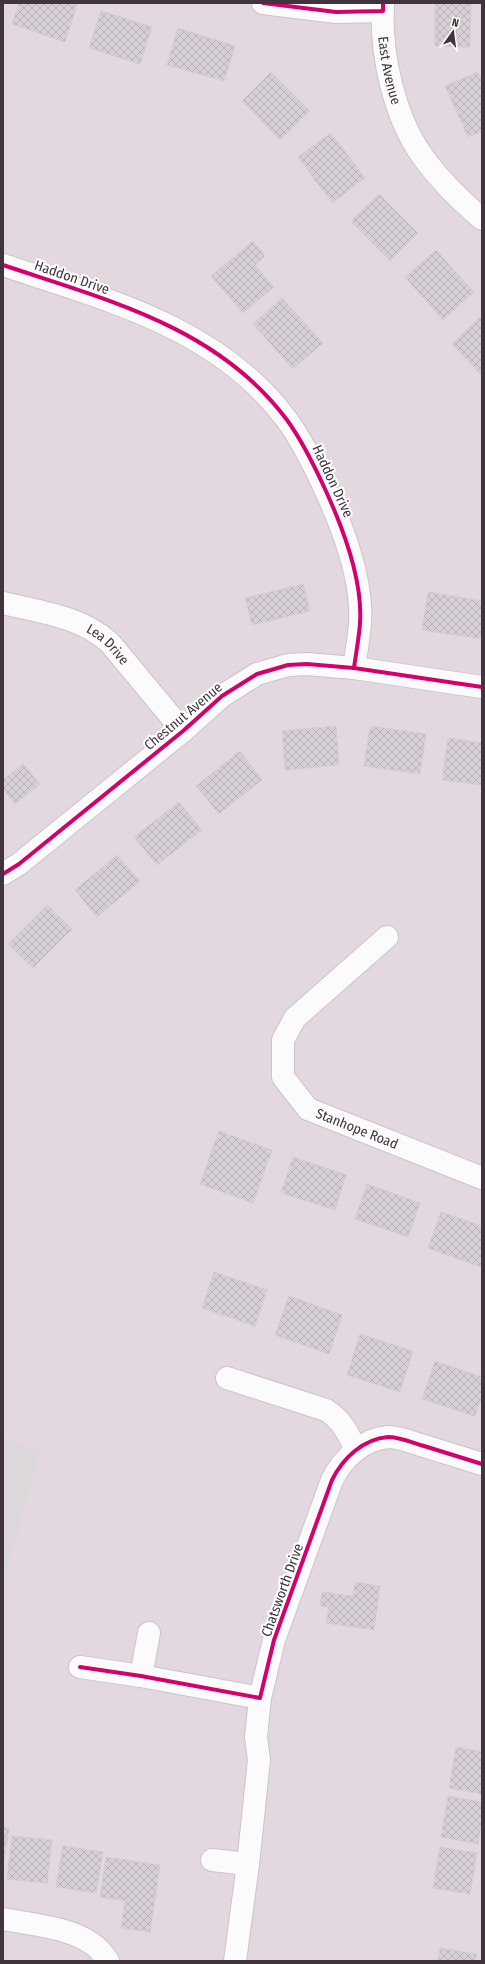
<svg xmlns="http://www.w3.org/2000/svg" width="485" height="1964" viewBox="0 0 485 1964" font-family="'Fira Sans Condensed',sans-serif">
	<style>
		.residential { fill: #e3d7e0 }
		.parking { fill: #dcd7db }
		.building { fill: url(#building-cross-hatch); stroke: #d5cdd4 }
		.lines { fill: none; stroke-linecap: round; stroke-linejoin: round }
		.minor-casing { stroke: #cbc4ca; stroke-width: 24 }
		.tertiary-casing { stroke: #cbc4ca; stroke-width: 24 }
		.minor { stroke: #fcfbfc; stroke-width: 22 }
		.tertiary { stroke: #fcfbfc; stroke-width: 22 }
		.cycleway-casing { stroke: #fff; stroke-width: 6 }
		.cycleway { stroke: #d6006c; stroke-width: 4 }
		.labels { text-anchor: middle; stroke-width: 4; stroke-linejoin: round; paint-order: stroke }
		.street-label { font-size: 14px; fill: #41343f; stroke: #fff }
	</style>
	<defs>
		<pattern id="building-cross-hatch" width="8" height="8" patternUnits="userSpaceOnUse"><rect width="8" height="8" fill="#d6cfd5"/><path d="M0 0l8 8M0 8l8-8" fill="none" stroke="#b9b2b8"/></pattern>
	</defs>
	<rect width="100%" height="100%" fill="#ede7ec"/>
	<!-- residential -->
	<rect class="residential" x="3" y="3" width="479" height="1958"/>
	<!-- parking -->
	<polygon class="parking" points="3,1438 40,1451 3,1583"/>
	<!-- building -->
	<g class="building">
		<polygon points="19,3 70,3 77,5 65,42 12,24"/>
		<polygon points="435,3 471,3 470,47 435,46"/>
		<polygon points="101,11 152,27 140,64 89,48"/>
		<polygon points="178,28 235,46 224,81 167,65"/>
		<polygon points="271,72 310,111 280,140 242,101"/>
		<polygon points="478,72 482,82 482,131 468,137 445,86"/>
		<polygon points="331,133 365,178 332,203 298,157"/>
		<polygon points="379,194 418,233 390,261 351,221"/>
		<polygon points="253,241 265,256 255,265 274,287 243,313 211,276"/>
		<polygon points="436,250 474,292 443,320 405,277"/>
		<polygon points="282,298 323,343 293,369 253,324"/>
		<polygon points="480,317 482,319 482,376 452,344"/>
		<polygon points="303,584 310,611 252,625 245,598"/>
		<polygon points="428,592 482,601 482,639 422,630"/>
		<polygon points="336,726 339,765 285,770 282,731"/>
		<polygon points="370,726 426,734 420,774 364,766"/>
		<polygon points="448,738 482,743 482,785 442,780"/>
		<polygon points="240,751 262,780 219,814 196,786"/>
		<polygon points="23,764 40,784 15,804 3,789 3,780"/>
		<polygon points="179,802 202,830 157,865 134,837"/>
		<polygon points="117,855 140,881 97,917 75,890"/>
		<polygon points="47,905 72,929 33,968 8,944"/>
		<polygon points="219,1131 272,1150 253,1203 200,1184"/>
		<polygon points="293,1157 346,1175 335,1210 281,1193"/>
		<polygon points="367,1184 420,1203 408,1237 355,1219"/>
		<polygon points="441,1212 482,1226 481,1267 428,1248"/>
		<polygon points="214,1272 267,1290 255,1326 202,1308"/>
		<polygon points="289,1296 342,1315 329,1354 275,1335"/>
		<polygon points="360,1334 413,1351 400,1392 347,1375"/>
		<polygon points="435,1361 482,1377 482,1396 475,1416 422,1399"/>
		<polygon points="355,1582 380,1586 374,1630 326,1623 329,1607 320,1606 322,1592 353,1596"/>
		<polygon points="456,1747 482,1752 482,1794 449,1788"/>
		<polygon points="448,1796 482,1802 482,1819 478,1844 441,1837"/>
		<polygon points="3,1827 9,1828 3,1865"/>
		<polygon points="12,1836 52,1840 47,1883 7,1879"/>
		<polygon points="63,1846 103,1852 96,1893 56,1887"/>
		<polygon points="440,1847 477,1853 470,1894 433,1888"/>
		<polygon points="106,1857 160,1865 150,1932 121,1928 125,1901 100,1897"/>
		<polygon points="440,1948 477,1954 475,1961 438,1961"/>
	</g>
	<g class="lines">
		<!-- minor casing -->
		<g class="minor-casing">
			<g id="minor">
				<path d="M3,265c104,35 215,62 284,155 16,22 27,45 38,69 18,39 38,91 35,134 -1,15 -4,30 -6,45"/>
				<path id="s1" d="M3,603c37,9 78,13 107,40l73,88"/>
				<path id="s2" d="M387,937l-92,81 -12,22v37l25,32 174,69"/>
				<path d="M227,1378l99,32c16,10 22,23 30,40"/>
				<path d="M80,1667l61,9 119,22 14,-58 58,-160c11,-22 31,-41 56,-43 12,0 25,6 36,9 19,6 39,12 58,18"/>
				<polyline points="141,1676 149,1633"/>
				<polyline points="212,1860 248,1864"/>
				<path d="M3,1919c26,5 65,8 88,24 7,4 12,11 17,18"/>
				<polyline points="235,1961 248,1864 259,1760 256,1737 260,1698"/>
			</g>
		</g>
		<!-- tertiary casing -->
		<g class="tertiary-casing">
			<g id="tertiary">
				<polyline points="263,3 336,12 383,11"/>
				<path id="s3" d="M383,3c-3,50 11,114 40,154 17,24 37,43 59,62"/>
				<polyline points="3,874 19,864 183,731 222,696 257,674 288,665 307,664 354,668 482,687"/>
			</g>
		</g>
		<!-- minor -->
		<use href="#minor" class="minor"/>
		<!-- tertiary -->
		<use href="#tertiary" class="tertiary"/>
		<!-- cycleway casing -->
		<g class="cycleway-casing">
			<g id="cycleway">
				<polyline points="263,3 336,12 383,11 383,3"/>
				<path d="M3,265c104,35 215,62 284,155 16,22 27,45 38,69 18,39 38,91 35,134 -1,15 -4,30 -6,45"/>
				<polyline points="3,874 19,864 183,731 222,696 257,674 288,665 307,664 354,668 482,687"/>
				<path d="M80,1667l61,9 119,22 14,-58 58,-160c11,-22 31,-41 56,-43 12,0 25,6 36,9 19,6 39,12 58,18"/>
			</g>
		</g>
		<!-- cycleway -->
		<use href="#cycleway" class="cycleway"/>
	</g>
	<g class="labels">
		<!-- street labels -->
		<g class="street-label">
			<text dy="5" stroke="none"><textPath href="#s3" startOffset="68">East Avenue</textPath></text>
			<text transform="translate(72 277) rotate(19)" y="5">Haddon Drive</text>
			<text transform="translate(333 481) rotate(65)" y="5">Haddon Drive</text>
			<text dy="5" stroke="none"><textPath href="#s1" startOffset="115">Lea Drive</textPath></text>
			<text transform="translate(183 716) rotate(-40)" y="5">Chestnut Avenue</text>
			<text dy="5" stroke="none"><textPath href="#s2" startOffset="278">Stanhope Road</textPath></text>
			<text transform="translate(282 1590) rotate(-70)" y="5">Chatsworth Drive</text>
		</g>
	</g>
	<!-- border -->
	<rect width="485" height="1964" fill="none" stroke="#41343f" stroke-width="8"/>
	<!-- north arrow -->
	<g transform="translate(453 32) rotate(14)" stroke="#ffffff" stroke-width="3" paint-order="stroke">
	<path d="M0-3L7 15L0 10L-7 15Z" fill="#41343f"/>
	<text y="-6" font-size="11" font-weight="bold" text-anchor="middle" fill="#41343f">N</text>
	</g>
</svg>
